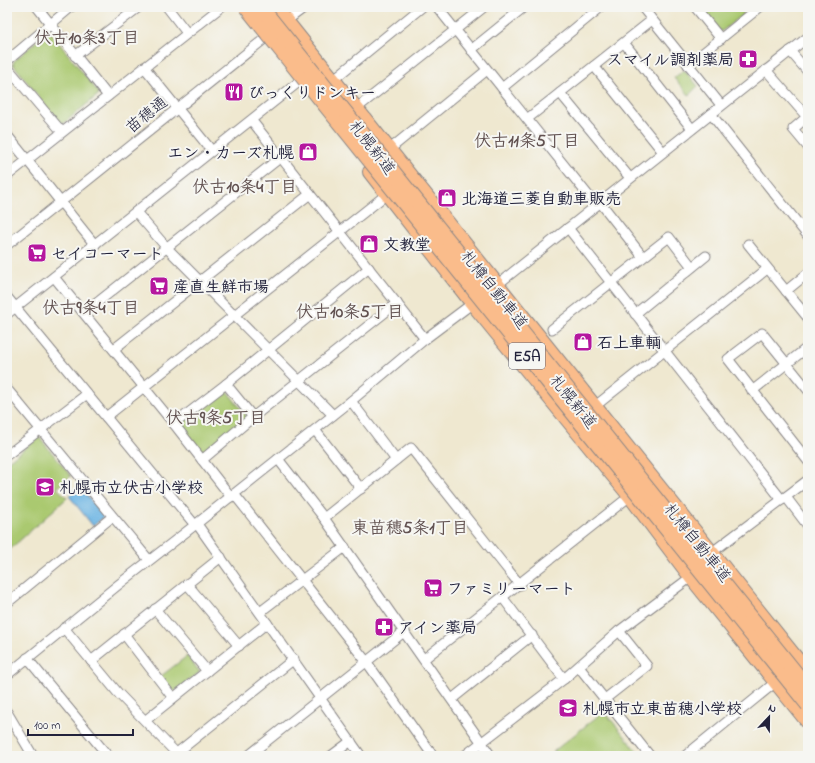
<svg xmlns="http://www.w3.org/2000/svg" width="815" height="763" viewBox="0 0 815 763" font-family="'Indie Flower','Klee One',sans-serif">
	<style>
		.green { fill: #aac970; stroke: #667656 }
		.water { fill: #6ab4e3; stroke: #466b8f }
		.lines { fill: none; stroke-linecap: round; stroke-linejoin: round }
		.minor-casing { stroke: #888586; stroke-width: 11 }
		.highway-casing { stroke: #888586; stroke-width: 16 }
		.minor { stroke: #fff; stroke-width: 9 }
		.highway { stroke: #fabc8b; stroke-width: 14 }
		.highway-bridge-casing { stroke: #888586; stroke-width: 16; stroke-linecap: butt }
		.highway-bridge { stroke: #fabc8b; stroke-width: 14 }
		.labels { text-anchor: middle; stroke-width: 4; stroke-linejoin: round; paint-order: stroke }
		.shield { fill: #f6f6f2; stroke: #626272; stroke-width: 1 }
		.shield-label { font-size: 15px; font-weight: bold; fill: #22223b }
		.poi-label { font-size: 16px; font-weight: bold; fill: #22223b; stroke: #f6f6f2; text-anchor: start }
		.street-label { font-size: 16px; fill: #22223b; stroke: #f6f6f2 }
		.neighbourhood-label { font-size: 17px; font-weight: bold; fill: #625251; stroke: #f6f6f2 }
	</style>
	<rect width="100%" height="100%" fill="#f6f6f2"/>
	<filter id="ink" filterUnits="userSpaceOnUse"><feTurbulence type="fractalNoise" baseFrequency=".025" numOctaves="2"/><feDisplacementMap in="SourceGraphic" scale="8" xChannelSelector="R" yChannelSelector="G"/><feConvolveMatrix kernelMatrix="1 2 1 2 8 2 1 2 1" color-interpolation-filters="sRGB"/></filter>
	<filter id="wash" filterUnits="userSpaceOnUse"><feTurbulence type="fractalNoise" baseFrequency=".012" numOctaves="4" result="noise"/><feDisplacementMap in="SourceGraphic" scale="16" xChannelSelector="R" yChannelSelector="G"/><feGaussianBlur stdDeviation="0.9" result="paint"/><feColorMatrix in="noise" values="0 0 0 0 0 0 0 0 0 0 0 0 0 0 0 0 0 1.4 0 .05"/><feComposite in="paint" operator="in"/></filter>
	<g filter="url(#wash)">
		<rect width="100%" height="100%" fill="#efe8d0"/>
		<!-- green -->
		<g class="green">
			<polygon points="700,7 741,7 744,14 722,31 719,31"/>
			<polygon points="47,32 51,33 98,92 98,95 64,123 59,123 13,64 14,61"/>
			<polygon points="684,70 698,86 689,95 674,78"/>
			<polygon points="223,389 226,390 246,415 246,419 204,452 200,451 181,426 181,423"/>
			<polygon points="39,437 71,476 57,488 67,498 7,552 7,462"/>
			<polygon points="187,656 200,672 174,692 161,676"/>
			<polygon points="604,711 641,756 554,756 554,751"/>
		</g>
		<!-- water -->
		<polygon class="water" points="80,487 104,517 93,526 69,496"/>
	</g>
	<g filter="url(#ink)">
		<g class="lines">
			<!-- minor casing -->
			<g class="minor-casing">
				<g id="minor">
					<polyline points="37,7 108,96"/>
					<polyline points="167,7 187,33"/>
					<polyline points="437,7 596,205"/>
					<polyline points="642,7 721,105"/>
					<polyline points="695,7 721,39"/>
					<polyline points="282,24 305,7"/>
					<polyline points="625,44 692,129"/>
					<polyline points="471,50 524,7"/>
					<polyline points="790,51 808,72"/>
					<polyline points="75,56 139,7"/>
					<polyline points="7,61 71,7"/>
					<polyline points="688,65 760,7"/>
					<polyline points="594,66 663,152"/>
					<polyline points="7,67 62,132"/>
					<polyline points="144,67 212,151"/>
					<polyline points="766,70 807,117 793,129 808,147"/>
					<polyline points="334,79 422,7"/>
					<polyline points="502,88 601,7"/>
					<polyline points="560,93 630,178"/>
					<polyline points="357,108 484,7"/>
					<polyline points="711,114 808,236"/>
					<polyline points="527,119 652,20"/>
					<polyline points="252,121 425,339"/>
					<polyline points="7,135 95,245"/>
					<polyline points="390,149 487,70"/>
					<polyline points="7,176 221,7"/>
					<polyline points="600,202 643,257"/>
					<polyline points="136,212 167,248 333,415"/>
					<polyline points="568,228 782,500"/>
					<polyline points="748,244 808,318"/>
					<polyline points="7,245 273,32"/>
					<polyline points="54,277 174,424 231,497"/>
					<polyline points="493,288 808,37"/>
					<polyline points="786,291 808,273"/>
					<polyline points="7,297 195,525"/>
					<polyline points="84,313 281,157"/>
					<polyline points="7,314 300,81"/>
					<polyline points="635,314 706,256"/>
					<polyline points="552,329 669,237 692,267"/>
					<polyline points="114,349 310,194"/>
					<polyline points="226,384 253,417"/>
					<polyline points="7,389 149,560"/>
					<polyline points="808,390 762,333 728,359 808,461"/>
					<polyline points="752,391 808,347"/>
					<polyline points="351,401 396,460"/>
					<polyline points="594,407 767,269"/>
					<polyline points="106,417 387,194"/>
					<polyline points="174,424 226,384 369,268"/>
					<polyline points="315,430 361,489"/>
					<polyline points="7,455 87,394"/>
					<polyline points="278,459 324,518 491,756"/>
					<polyline points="202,460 253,417 397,303"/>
					<polyline points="234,494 366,661 433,756"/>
					<polyline points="786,497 808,526"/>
					<polyline points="324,518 411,448 520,585"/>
					<polyline points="197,524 361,756"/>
					<polyline points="711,553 808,480"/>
					<polyline points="187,584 239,646"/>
					<polyline points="503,598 564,679"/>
					<polyline points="7,603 112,517"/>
					<polyline points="155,609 207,671"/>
					<polyline points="260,612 345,547"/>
					<polyline points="64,628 118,693 179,756"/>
					<polyline points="124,634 173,698"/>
					<polyline points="27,658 108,756"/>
					<polyline points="424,659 630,496"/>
					<polyline points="91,661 221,557"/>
					<polyline points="579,667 650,756"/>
					<polyline points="7,675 118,585 195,525 351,401 425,339 477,300"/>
					<polyline points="452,699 532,635"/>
					<polyline points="605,699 647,666 619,631"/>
					<polyline points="7,712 33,756"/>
					<polyline points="146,720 267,623"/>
					<polyline points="173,756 294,659"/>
					<polyline points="248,756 405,631"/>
					<polyline points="331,756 351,741"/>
					<polyline points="464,756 564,679 619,631 691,577"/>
					<polyline points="685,756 777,681"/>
				</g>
			</g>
			<!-- highway casing -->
			<g class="highway-casing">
				<g id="highway">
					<polyline points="275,7 808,673"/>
					<polyline points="370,172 473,304 630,496 691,577 808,722"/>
				</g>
			</g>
			<!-- minor -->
			<use href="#minor" class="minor"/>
			<!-- highway -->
			<use href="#highway" class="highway"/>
			<!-- highway-bridge casing -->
			<g class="highway-bridge-casing">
				<g id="highway-bridge">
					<polyline points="246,7 808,705"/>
					<polyline points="261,7 808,688"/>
				</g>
			</g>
			<!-- highway-bridge -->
			<use href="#highway-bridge" class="highway-bridge"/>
		</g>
	</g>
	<!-- icons -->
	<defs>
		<g id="pharmacy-square" transform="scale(1)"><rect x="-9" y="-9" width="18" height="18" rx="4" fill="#b5179e" stroke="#f6f6f2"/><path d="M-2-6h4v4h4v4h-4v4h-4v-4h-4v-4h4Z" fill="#fff"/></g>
		<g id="restaurant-square" transform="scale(1)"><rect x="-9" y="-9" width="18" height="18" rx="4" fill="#b5179e" stroke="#f6f6f2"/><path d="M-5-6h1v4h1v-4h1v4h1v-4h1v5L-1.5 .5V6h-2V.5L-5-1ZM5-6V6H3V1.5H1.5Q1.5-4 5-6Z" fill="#fff"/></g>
		<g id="shop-square" transform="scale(1)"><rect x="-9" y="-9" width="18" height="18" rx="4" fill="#b5179e" stroke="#f6f6f2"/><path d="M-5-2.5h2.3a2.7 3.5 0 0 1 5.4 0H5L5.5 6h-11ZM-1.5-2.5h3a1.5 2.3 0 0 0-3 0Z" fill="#fff"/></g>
		<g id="supermarket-square" transform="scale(1)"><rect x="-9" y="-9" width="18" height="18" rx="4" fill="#b5179e" stroke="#f6f6f2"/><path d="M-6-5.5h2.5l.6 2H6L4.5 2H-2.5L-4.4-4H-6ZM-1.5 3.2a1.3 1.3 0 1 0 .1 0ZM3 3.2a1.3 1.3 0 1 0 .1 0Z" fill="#fff"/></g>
		<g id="school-square" transform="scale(1)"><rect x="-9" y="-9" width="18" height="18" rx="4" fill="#b5179e" stroke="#f6f6f2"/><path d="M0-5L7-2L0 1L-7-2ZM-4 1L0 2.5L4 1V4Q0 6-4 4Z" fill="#fff"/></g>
	</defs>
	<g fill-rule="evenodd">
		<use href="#pharmacy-square" x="748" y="59"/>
		<use href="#restaurant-square" x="234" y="92"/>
		<use href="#shop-square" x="308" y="152"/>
		<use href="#shop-square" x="447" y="198"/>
		<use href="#shop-square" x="369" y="244"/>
		<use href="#supermarket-square" x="37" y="253"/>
		<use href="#supermarket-square" x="159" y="286"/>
		<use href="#shop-square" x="583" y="342"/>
		<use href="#school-square" x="45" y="487"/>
		<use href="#supermarket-square" x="433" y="588"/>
		<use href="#pharmacy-square" x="384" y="627"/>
		<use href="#school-square" x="568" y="708"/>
	</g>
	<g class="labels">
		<!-- shield labels -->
		<rect class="shield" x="509" y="343" width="36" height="26" rx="3"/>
		<g class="shield-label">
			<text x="527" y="361">E5A</text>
		</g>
		<!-- poi labels -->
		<g class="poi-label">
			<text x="734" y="65" text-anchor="end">スマイル調剤薬局</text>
			<text x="248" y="98">びっくりドンキー</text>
			<text x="294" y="158" text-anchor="end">エン・カーズ札幌</text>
			<text x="461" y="204">北海道三菱自動車販売</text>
			<text x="383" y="250">文教堂</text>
			<text x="51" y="259">セイコーマート</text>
			<text x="173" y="292">産直生鮮市場</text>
			<text x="597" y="348">石上車輌</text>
			<text x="59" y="493">札幌市立伏古小学校</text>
			<text x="447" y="594">ファミリーマート</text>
			<text x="398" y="633">アイン薬局</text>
			<text x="582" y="714">札幌市立東苗穂小学校</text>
		</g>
		<!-- street labels -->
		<g class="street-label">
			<text transform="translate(146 114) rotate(-39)" y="6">苗穂通</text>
			<text transform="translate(373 147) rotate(52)" y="6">札幌新道</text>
			<text transform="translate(495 289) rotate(51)" y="6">札樽自動車道</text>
			<text transform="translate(574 401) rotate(51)" y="6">札幌新道</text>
			<text transform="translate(698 542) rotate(51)" y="6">札樽自動車道</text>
		</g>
		<!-- neighbourhood labels -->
		<g class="neighbourhood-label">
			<text x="87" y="43">伏古10条3丁目</text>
			<text x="527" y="146">伏古11条5丁目</text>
			<text x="245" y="192">伏古10条4丁目</text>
			<text x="91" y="313">伏古9条4丁目</text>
			<text x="350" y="317">伏古10条5丁目</text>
			<text x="216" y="423">伏古9条5丁目</text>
			<text x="410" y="533">東苗穂5条1丁目</text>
		</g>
	</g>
	<!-- margin -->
	<rect width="815" height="763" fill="none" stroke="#f6f6f2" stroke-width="24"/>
	<!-- north arrow -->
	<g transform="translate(769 717) rotate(22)" stroke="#f6f6f2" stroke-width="3" paint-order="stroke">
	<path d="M0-3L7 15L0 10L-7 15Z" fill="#22223b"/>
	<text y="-6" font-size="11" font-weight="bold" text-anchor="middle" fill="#22223b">N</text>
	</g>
	<!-- scale -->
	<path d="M28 729v6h105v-6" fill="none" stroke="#22223b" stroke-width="2"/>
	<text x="34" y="729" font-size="12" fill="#22223b" stroke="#f6f6f2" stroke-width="3" paint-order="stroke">100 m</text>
</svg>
